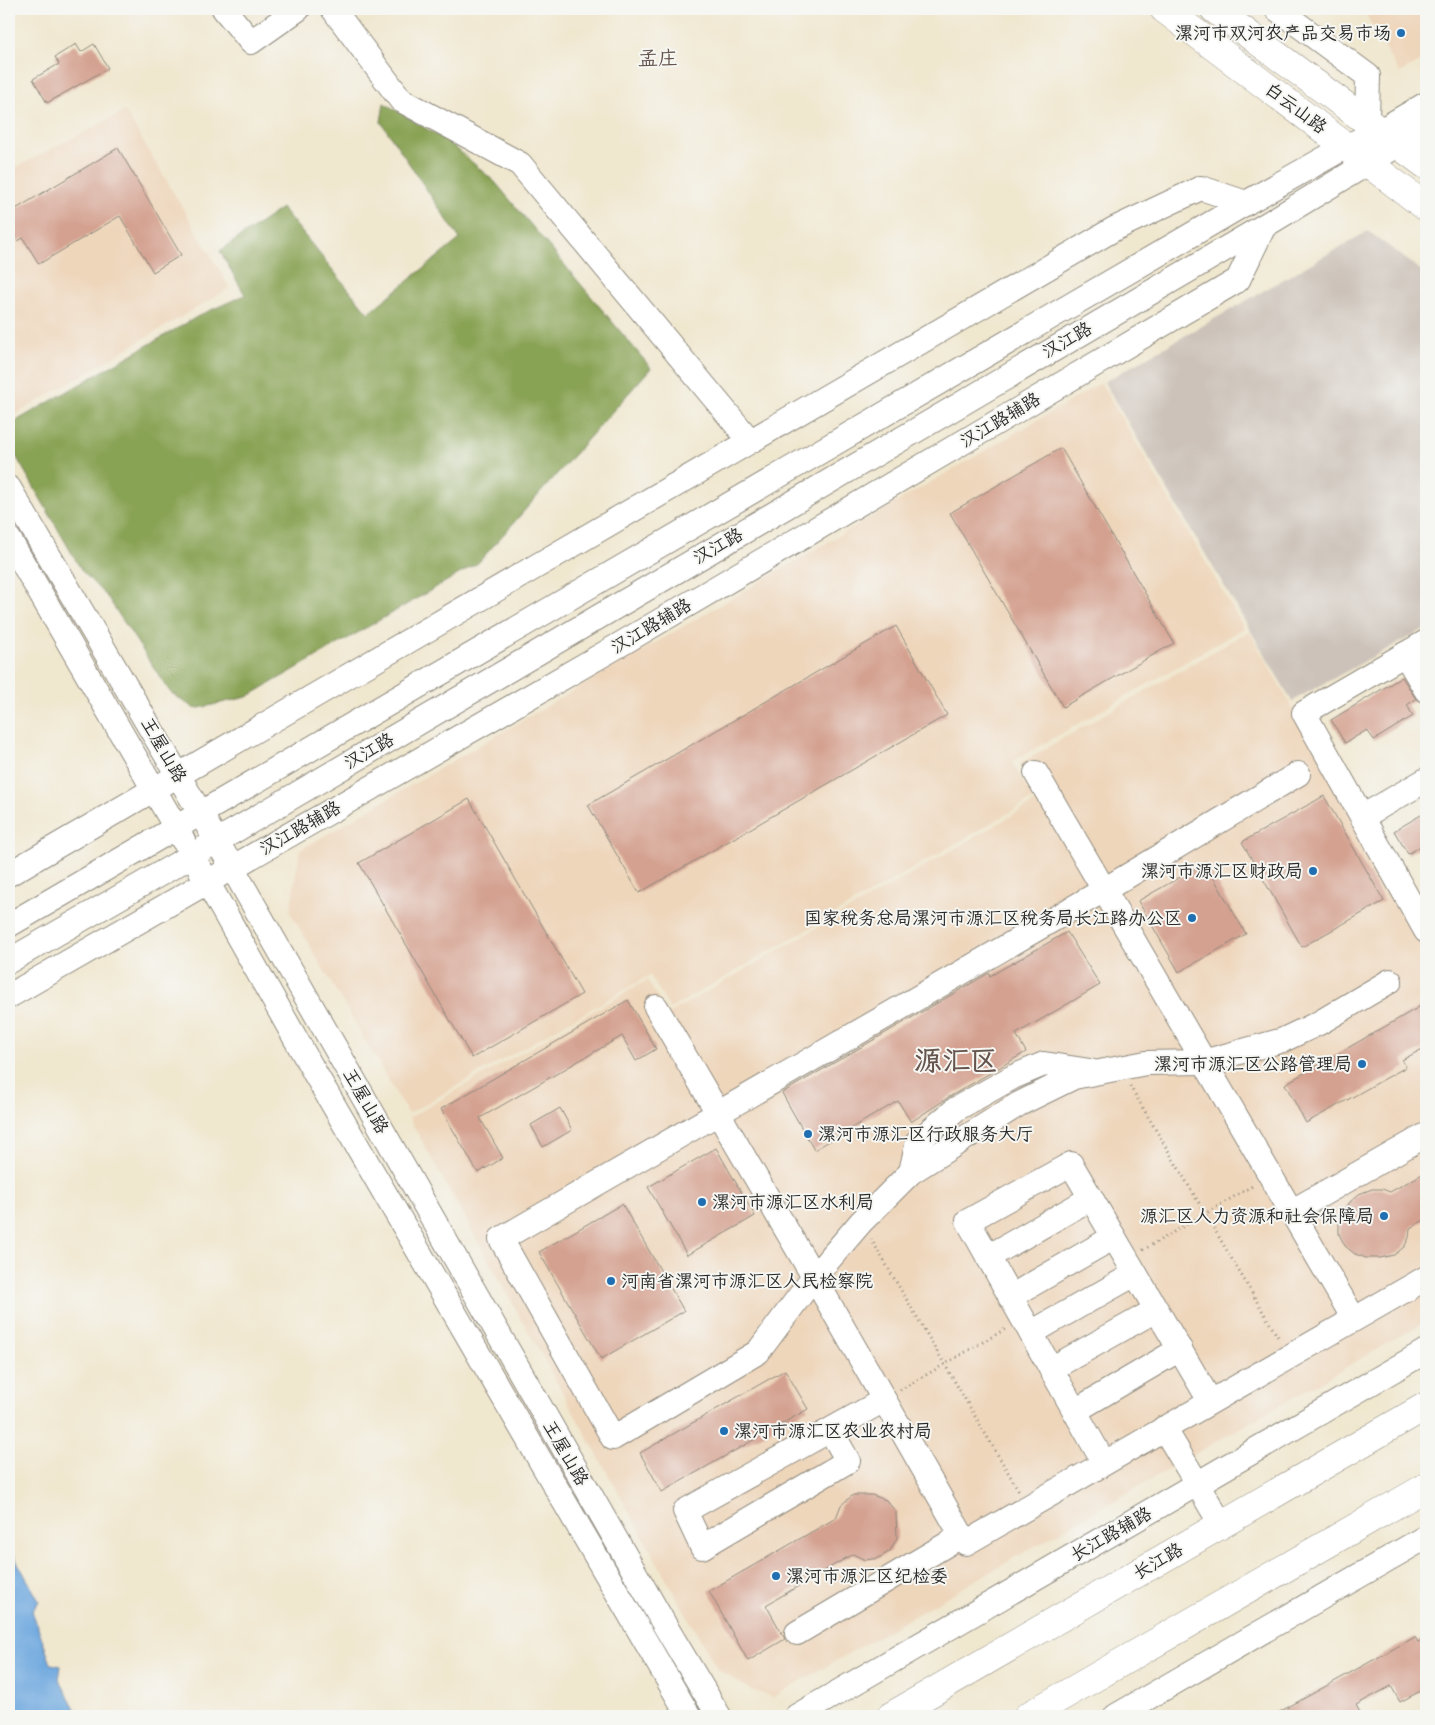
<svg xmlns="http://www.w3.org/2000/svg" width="1435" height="1725" viewBox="0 0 1435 1725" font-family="Kalam,'LXGW WenKai TC',sans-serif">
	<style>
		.built { fill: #eed6bb }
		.industrial { fill: #ccc2b9 }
		.forest { fill: #89a355; stroke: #5a6740 }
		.water { fill: #70a9df; stroke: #4e6a85 }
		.building { fill: #d4a190 }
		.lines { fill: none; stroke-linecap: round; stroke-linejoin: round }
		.minor-casing { stroke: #8e897d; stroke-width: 26 }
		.major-casing { stroke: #8e897d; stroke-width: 29 }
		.highway-casing { stroke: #8e897d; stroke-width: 29 }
		.path { stroke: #8e897d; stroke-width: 3; stroke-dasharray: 1 4; stroke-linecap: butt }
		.minor { stroke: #fff; stroke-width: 24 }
		.major { stroke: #fff; stroke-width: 28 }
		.highway { stroke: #fff; stroke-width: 28 }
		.poi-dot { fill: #1f6fb2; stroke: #f6f6f2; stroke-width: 2 }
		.labels { text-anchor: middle; stroke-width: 4; stroke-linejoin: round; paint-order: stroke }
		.poi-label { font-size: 18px; fill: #2b2b2b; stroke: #f6f6f2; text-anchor: end }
		.street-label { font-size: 18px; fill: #2b2b2b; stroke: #f6f6f2 }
		.quarter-label { font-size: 20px; fill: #66544e; stroke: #f6f6f2 }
		.town-label { font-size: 28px; font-weight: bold; fill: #66544e; stroke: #f6f6f2 }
	</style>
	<rect width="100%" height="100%" fill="#f6f6f2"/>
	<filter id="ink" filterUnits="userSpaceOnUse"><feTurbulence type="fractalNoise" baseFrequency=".02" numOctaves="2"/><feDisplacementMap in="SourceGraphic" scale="10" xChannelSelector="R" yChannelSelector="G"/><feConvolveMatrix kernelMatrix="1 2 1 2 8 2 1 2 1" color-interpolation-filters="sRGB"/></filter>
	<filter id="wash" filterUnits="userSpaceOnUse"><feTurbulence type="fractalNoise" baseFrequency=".0096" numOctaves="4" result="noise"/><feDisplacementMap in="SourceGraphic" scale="20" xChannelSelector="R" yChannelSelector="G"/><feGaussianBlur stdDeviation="1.12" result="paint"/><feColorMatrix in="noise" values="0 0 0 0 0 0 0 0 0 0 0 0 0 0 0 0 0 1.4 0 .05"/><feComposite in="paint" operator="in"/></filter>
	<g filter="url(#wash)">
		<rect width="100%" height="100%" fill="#f0e7cf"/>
		<!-- built -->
		<g class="built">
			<polygon points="1363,9 1426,9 1426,58 1399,73"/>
			<polygon points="125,111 230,288 9,418 9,171"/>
			<polygon points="1101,383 1244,628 1012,762 1033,799 670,1009 650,975 408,1114 290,912 300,850"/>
			<polygon points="1249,631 1426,947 1426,1321 773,1697 751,1690 717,1669 409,1118 647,980 668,1014 1039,800 1019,764"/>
		</g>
		<!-- industrial -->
		<polygon class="industrial" points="1368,231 1426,274 1426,628 1292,701 1104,382"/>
		<!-- forest -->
		<polygon class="forest" points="384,103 450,143 495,182 651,368 478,563 247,697 195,709 170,692 108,598 82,571 9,444 9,425 202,314 245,295 220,251 282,208 368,313 460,239 381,122"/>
		<!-- water -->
		<polygon class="water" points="9,1547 39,1601 32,1611 51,1664 61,1666 59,1679 79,1716 20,1716 9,1699"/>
		<g id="blocks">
			<!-- building -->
			<g class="building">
				<polygon points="76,44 81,52 94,44 108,68 47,103 33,79 59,64 55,57"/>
				<polygon points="118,148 181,255 153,272 120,216 39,264 23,238 18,241 9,225 9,213"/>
				<polygon points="1061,448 1174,643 1063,707 950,513"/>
				<polygon points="896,626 947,715 639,893 588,805"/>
				<polygon points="1402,677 1416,699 1407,705 1413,716 1374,740 1367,730 1345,743 1331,720"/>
				<polygon points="1324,796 1384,901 1302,947 1242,842"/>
				<polygon points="469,799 582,994 472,1058 359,863"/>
				<polygon points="1426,812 1426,843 1408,854 1394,831"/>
				<polygon points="1205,863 1246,934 1179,972 1138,901"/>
				<polygon points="1067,932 1100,985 1016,1034 1026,1052 949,1097 911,1122 898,1101 814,1150 782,1093 989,973 990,976"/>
				<polygon points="628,1000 656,1049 636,1061 622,1036 480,1118 503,1158 478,1173 441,1109"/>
				<polygon points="1426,1003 1426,1047 1402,1060 1406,1067 1306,1123 1285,1084"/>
				<polygon points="560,1108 572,1130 543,1147 531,1125"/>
				<polygon points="716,1148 755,1216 687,1255 648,1187"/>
				<polygon points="1426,1172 1426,1219 1410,1228 1409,1238 1404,1247 1394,1255 1380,1258 1366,1258 1355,1254 1345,1246 1339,1234 1339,1221 1343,1212 1350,1202 1359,1194 1372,1189 1382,1189 1390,1192"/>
				<polygon points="622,1204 684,1311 601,1359 539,1252"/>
				<polygon points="785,1370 808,1409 662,1492 640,1453"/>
				<polygon points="853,1495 872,1495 886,1500 896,1512 897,1538 890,1551 879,1558 865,1560 853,1554 766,1605 785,1639 748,1661 709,1591 836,1518 841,1505"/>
				<polygon points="1415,1637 1418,1642 1426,1637 1426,1688 1400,1702 1391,1686 1356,1705 1362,1716 1272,1716"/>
			</g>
		</g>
	</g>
	<g filter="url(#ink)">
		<use href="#blocks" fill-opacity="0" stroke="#8e897d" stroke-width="1"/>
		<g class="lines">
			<!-- minor casing -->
			<g class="minor-casing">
				<g id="minor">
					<polyline points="224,9 251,42 298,9"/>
					<polyline points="333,9 401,100 520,164 750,441"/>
					<polyline points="1277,9 1368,76 1367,122"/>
					<polyline points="9,488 232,867 667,1629 719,1716"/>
					<polyline points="9,539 183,840"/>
					<polyline points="1426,642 1304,713 1426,931"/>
					<polyline points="1405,654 1426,690"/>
					<polyline points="1036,773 1354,1319"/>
					<polyline points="1298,774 1104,890 501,1239 613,1438 758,1352 814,1277 861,1222 911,1172 1019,1104 1074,1077 1146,1063 1203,1062 1283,1040 1319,1023 1390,981"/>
					<polyline points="1362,817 1426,780"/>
					<polyline points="200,869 316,1075 689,1716"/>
					<polyline points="9,874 1114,229 1201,188 1246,203"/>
					<polyline points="9,925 1246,203 1347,146 1380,131 1426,104"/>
					<polyline points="9,961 217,841 1264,226 1426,128"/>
					<polyline points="9,996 609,651 1238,280 1264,226"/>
					<polyline points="656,1007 814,1277 966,1543 1426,1278"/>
					<polyline points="911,1172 918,1141 956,1109 1013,1077 1044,1064 1090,1071"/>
					<polyline points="1291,1212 1426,1135"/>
					<polyline points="988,1257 1091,1198"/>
					<polyline points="1010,1297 1114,1237"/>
					<polyline points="1031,1333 1135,1274"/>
					<polyline points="1051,1369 1156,1310"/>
					<polyline points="1075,1411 1180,1349"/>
					<polyline points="1164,1428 1221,1524"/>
					<polyline points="831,1431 848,1461 702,1547 685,1511 884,1400"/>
					<polyline points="1104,1463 968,1221 1071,1164 1210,1401"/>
					<polyline points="797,1633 961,1536"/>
					<polyline points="797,1716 1426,1351"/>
					<polyline points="1116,1716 1426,1537"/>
				</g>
			</g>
			<!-- major casing -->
			<g class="major-casing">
				<g id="major">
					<polyline points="891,1716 1426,1406"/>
					<polyline points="1028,1716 1426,1487"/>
				</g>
			</g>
			<!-- highway casing -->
			<g class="highway-casing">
				<g id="highway">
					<polyline points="1164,9 1426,207"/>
					<polyline points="1214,9 1426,165"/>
				</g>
			</g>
			<!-- path -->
			<g class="path">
				<polyline points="1130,1086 1279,1339"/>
				<polyline points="871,1239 1019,1491"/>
				<polyline points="1143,1250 1254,1185"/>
				<polyline points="900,1390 1007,1328"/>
			</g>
			<!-- minor -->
			<use href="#minor" class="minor"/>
			<!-- major -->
			<use href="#major" class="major"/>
			<!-- highway -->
			<use href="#highway" class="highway"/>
		</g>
	</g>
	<!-- markers -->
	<g class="poi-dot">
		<circle cx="1401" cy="33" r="5"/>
		<circle cx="1313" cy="871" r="5"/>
		<circle cx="1192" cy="918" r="5"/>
		<circle cx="1362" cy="1064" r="5"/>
		<circle cx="808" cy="1134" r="5"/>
		<circle cx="702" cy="1202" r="5"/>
		<circle cx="1384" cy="1216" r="5"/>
		<circle cx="611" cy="1281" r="5"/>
		<circle cx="724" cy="1431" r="5"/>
		<circle cx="776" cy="1576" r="5"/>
	</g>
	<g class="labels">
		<!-- poi labels -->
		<g class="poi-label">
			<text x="1391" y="39">漯河市双河农产品交易市场</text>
			<text x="1303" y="877">漯河市源汇区财政局</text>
			<text x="1182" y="924">国家税务总局漯河市源汇区税务局长江路办公区</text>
			<text x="1352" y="1070">漯河市源汇区公路管理局</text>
			<text x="818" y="1140" text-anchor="start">漯河市源汇区行政服务大厅</text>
			<text x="712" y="1208" text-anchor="start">漯河市源汇区水利局</text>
			<text x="1374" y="1222">源汇区人力资源和社会保障局</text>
			<text x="621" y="1287" text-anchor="start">河南省漯河市源汇区人民检察院</text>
			<text x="734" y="1437" text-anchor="start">漯河市源汇区农业农村局</text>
			<text x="786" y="1582" text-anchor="start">漯河市源汇区纪检委</text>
		</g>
		<!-- street labels -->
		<g class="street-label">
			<text transform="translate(1296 108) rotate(37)" y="6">白云山路</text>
			<text transform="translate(1067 340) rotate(-30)" y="6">汉江路</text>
			<text transform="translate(1000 420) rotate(-31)" y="6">汉江路辅路</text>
			<text transform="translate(718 546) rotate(-30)" y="6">汉江路</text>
			<text transform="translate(651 626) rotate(-31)" y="6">汉江路辅路</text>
			<text transform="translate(164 750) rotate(60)" y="6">王屋山路</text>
			<text transform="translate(369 751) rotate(-30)" y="6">汉江路</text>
			<text transform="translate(300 828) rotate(-30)" y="6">汉江路辅路</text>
			<text transform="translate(366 1101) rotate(60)" y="6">王屋山路</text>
			<text transform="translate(566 1453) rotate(60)" y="6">王屋山路</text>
			<text transform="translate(1111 1534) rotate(-30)" y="6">长江路辅路</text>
			<text transform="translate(1158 1561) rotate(-30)" y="6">长江路</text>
		</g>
		<!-- quarter labels -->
		<g class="quarter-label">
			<text x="658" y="65">孟庄</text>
		</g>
		<!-- town labels -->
		<g class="town-label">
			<text x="956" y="1070">源汇区</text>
		</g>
	</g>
	<!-- margin -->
	<rect width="1435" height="1725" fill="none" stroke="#f6f6f2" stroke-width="30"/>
</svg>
